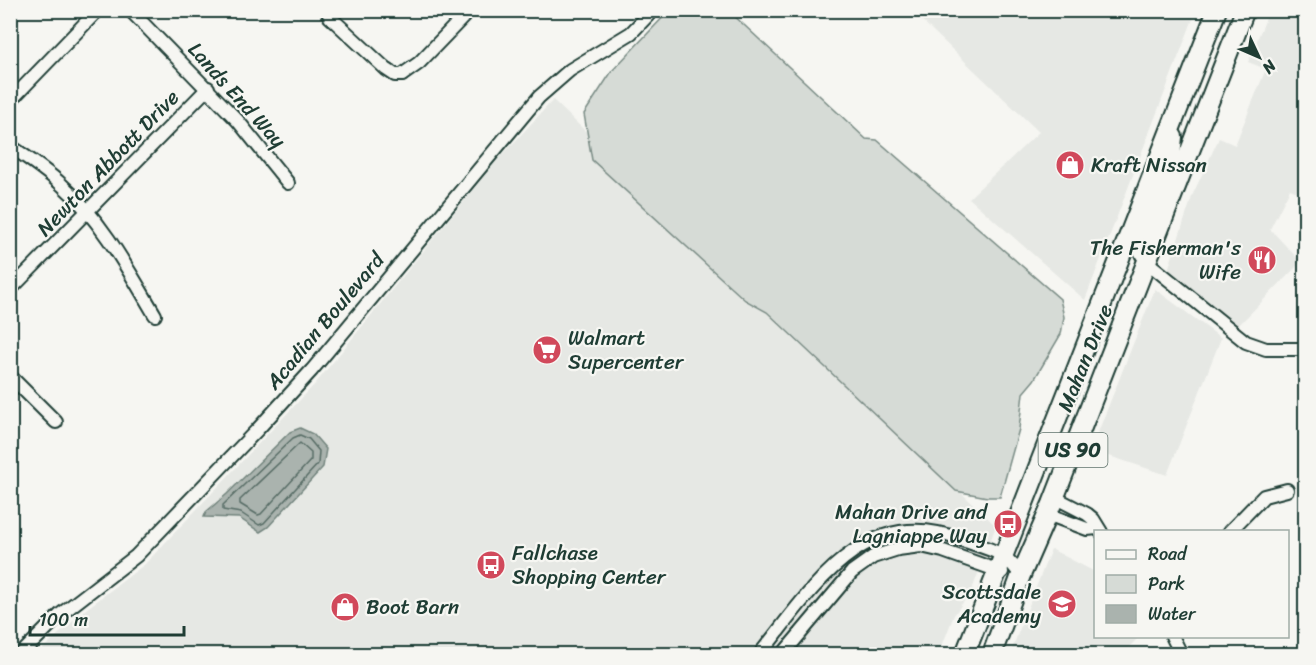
<svg xmlns="http://www.w3.org/2000/svg" width="1316" height="665" viewBox="0 0 1316 665" font-family="Sriracha,sans-serif">
	<style>
		.built { fill: #e6e8e4 }
		.green { fill: #d6dbd6; stroke: #7a8c85; stroke-width: 1.5 }
		.water { fill: #aab3ae; stroke: #72847d; stroke-width: 1.5 }
		.lines { fill: none; stroke-linecap: round; stroke-linejoin: round }
		.shore { stroke: #576c65; stroke-width: 1.5 }
		.street-casing { stroke: #1f3d34; stroke-width: 16 }
		.primary-casing { stroke: #1f3d34; stroke-width: 22 }
		.street { stroke: #f6f6f2; stroke-width: 12 }
		.primary { stroke: #f6f6f2; stroke-width: 18 }
		.labels { text-anchor: middle; stroke-width: 4.5; stroke-linejoin: round; paint-order: stroke }
		.shield { fill: #f6f6f2; stroke: #60746d; stroke-width: 1.5 }
		.shield-label { font-size: 20px; font-weight: bold; fill: #1f3d34 }
		.street-label { font-size: 21px; fill: #1f3d34; stroke: #f6f6f2 }
		.poi-label { font-size: 21px; fill: #1f3d34; stroke: #f6f6f2; text-anchor: start }
	</style>
	<rect width="100%" height="100%" fill="#f6f6f2"/>
	<filter id="ink" filterUnits="userSpaceOnUse"><feTurbulence type="fractalNoise" baseFrequency=".0167" numOctaves="2"/><feDisplacementMap in="SourceGraphic" scale="12" xChannelSelector="R" yChannelSelector="G"/><feConvolveMatrix kernelMatrix="1 2 1 2 8 2 1 2 1" color-interpolation-filters="sRGB"/></filter>
	<g filter="url(#ink)">
		<!-- built -->
		<g class="built">
			<polygon points="912,11 1196,11 1085,300 969,198 1039,132"/>
			<polygon points="1269,11 1305,11 1305,195 1290,189 1270,229 1301,262 1236,328 1168,270 1193,194 1219,138 1235,145 1266,69 1248,62"/>
			<polygon points="553,100 996,526 972,590 954,615 939,654 37,654 85,610 145,564 316,383 494,164"/>
			<polygon points="1155,289 1221,338 1167,475 1091,450"/>
			<polygon points="1051,549 1095,572 1096,636 1139,637 1122,654 1010,654"/>
		</g>
		<!-- green -->
		<polygon class="green" points="669,11 729,11 866,139 877,140 1060,299 1064,317 1061,334 1034,380 1023,393 1019,429 1000,497 987,497 956,491 767,312 745,300 592,160 584,114 612,71"/>
		<!-- water -->
		<polygon class="water" points="300,428 313,434 326,449 323,467 268,527 260,532 239,518 204,517 206,512 227,494 290,432"/>
		<g class="lines">
			<!-- shore -->
			<g class="shore">
				<polygon points="300,435 309,439 319,451 318,464 264,523 259,525 241,513 223,510 223,505 293,438"/>
				<polygon points="300,443 311,453 311,460 261,514 258,515 240,504 240,500"/>
			</g>
			<!-- street casing -->
			<g class="street-casing">
				<g id="street">
					<polyline points="130,10 238,121 288,183"/>
					<polyline points="327,10 330,17 386,69 395,75 402,75"/>
					<polyline points="402,75 419,63 470,10"/>
					<polyline points="10,101 98,10"/>
					<path d="M10,146c18,12 36,24 52,39 39,34 67,86 93,130"/>
					<polyline points="1147,262 1246,342 1266,349 1306,349"/>
					<polyline points="10,290 208,88"/>
					<polyline points="10,376 56,422"/>
					<polyline points="1054,497 1087,514 1093,519 1101,532"/>
					<polyline points="1047,514 1087,529 1097,528"/>
					<polyline points="1229,532 1264,496 1287,490"/>
					<polyline points="1172,636 1181,654"/>
					<polyline points="21,654 61,614 136,556 257,430 312,370 539,97 570,70 631,33 653,10"/>
					<path d="M760,654c51,-63 103,-151 199,-115 14,5 31,9 43,16 7,4 13,13 19,20"/>
					<polyline points="783,654 852,572 873,557 898,549 921,546 943,551 1002,572"/>
				</g>
			</g>
			<!-- primary casing -->
			<g class="primary-casing">
				<g id="primary">
					<polyline points="1144,253 1141,244 1170,165 1173,137"/>
					<polyline points="965,654 1217,10"/>
					<polyline points="992,654 1021,575 1052,504 1245,10"/>
				</g>
			</g>
			<!-- street -->
			<use href="#street" class="street"/>
			<!-- primary -->
			<use href="#primary" class="primary"/>
		</g>
	</g>
	<!-- icons -->
	<defs>
		<g id="shop-disc" transform="scale(1.5)"><circle r="9.5" fill="#d1495b" stroke="#f6f6f2"/><path d="M-5-2.5h2.3a2.7 3.5 0 0 1 5.4 0H5L5.5 6h-11ZM-1.5-2.5h3a1.5 2.3 0 0 0-3 0Z" fill="#fff"/></g>
		<g id="restaurant-disc" transform="scale(1.5)"><circle r="9.5" fill="#d1495b" stroke="#f6f6f2"/><path d="M-5-6h1v4h1v-4h1v4h1v-4h1v5L-1.5 .5V6h-2V.5L-5-1ZM5-6V6H3V1.5H1.5Q1.5-4 5-6Z" fill="#fff"/></g>
		<g id="supermarket-disc" transform="scale(1.5)"><circle r="9.5" fill="#d1495b" stroke="#f6f6f2"/><path d="M-6-5.5h2.5l.6 2H6L4.5 2H-2.5L-4.4-4H-6ZM-1.5 3.2a1.3 1.3 0 1 0 .1 0ZM3 3.2a1.3 1.3 0 1 0 .1 0Z" fill="#fff"/></g>
		<g id="bus-disc" transform="scale(1.5)"><circle r="9.5" fill="#d1495b" stroke="#f6f6f2"/><path d="M-5-6H5V4H4V6H2V4H-2V6H-4V4H-5ZM-3.5-4V0h7V-4ZM-3.5 1.2v1.5H-2V1.2ZM2 1.2v1.5H3.5V1.2Z" fill="#fff"/></g>
		<g id="school-disc" transform="scale(1.5)"><circle r="9.5" fill="#d1495b" stroke="#f6f6f2"/><path d="M0-5L7-2L0 1L-7-2ZM-4 1L0 2.5L4 1V4Q0 6-4 4Z" fill="#fff"/></g>
	</defs>
	<g fill-rule="evenodd">
		<use href="#shop-disc" x="1070" y="165"/>
		<use href="#restaurant-disc" x="1262" y="260"/>
		<use href="#supermarket-disc" x="547" y="350"/>
		<use href="#bus-disc" x="1008" y="524"/>
		<use href="#bus-disc" x="491" y="565"/>
		<use href="#school-disc" x="1062" y="604"/>
		<use href="#shop-disc" x="345" y="607"/>
	</g>
	<g class="labels">
		<!-- shield labels -->
		<rect class="shield" x="1038.5" y="433" width="69" height="34" rx="4.5"/>
		<g class="shield-label">
			<text x="1073" y="457">US 90</text>
		</g>
		<!-- street labels -->
		<g class="street-label">
			<text transform="translate(237 95) rotate(48)" y="7">Lands End Way</text>
			<text transform="translate(108 163) rotate(-46)" y="7">Newton Abbott Drive</text>
			<text transform="translate(325 321) rotate(-50)" y="7">Acadian Boulevard</text>
			<text transform="translate(1085 358) rotate(-68)" y="7">Mahan Drive</text>
		</g>
		<!-- poi labels -->
		<g class="poi-label">
			<text x="1091" y="172">Kraft Nissan</text>
			<text x="1241" y="255" text-anchor="end">The Fisherman's<tspan x="1241" dy="24">Wife</tspan></text>
			<text x="568" y="345">Walmart<tspan x="568" dy="24">Supercenter</tspan></text>
			<text x="987" y="519" text-anchor="end">Mahan Drive and<tspan x="987" dy="24">Lagniappe Way</tspan></text>
			<text x="512" y="560">Fallchase<tspan x="512" dy="24">Shopping Center</tspan></text>
			<text x="1041" y="599" text-anchor="end">Scottsdale<tspan x="1041" dy="24">Academy</tspan></text>
			<text x="366" y="614">Boot Barn</text>
		</g>
	</g>
	<!-- margin -->
	<rect width="1316" height="665" fill="none" stroke="#f6f6f2" stroke-width="36"/>
	<rect x="18" y="18" width="1280" height="629" fill="none" stroke="#1f3d34" stroke-width="2" filter="url(#ink)"/>
	<!-- legend -->
	<rect x="1094" y="530" width="195" height="108" fill="#f6f6f2" stroke="#a0aca6" stroke-width="1.5"/>
	<rect x="1106" y="550" width="30" height="9" fill="#f6f6f2" stroke="#a0aca6" stroke-width="1.5"/>
	<text x="1148" y="560" font-size="18" fill="#1f3d34">Road</text>
	<rect x="1106" y="575" width="30" height="18" fill="#d6dbd6" stroke="#a0aca6" stroke-width="1.5"/>
	<text x="1148" y="590" font-size="18" fill="#1f3d34">Park</text>
	<rect x="1106" y="605" width="30" height="18" fill="#aab3ae" stroke="#a0aca6" stroke-width="1.5"/>
	<text x="1148" y="620" font-size="18" fill="#1f3d34">Water</text>
	<!-- north arrow -->
	<g transform="translate(1259 57) rotate(134)" stroke="#f6f6f2" stroke-width="4.5" paint-order="stroke">
	<path d="M0-4.5L10 22L0 15L-10 22Z" fill="#1f3d34"/>
	<text y="-9" font-size="16" font-weight="bold" text-anchor="middle" fill="#1f3d34">N</text>
	</g>
	<!-- scale -->
	<path d="M30 626v9h154v-9" fill="none" stroke="#1f3d34" stroke-width="3"/>
	<text x="39" y="626" font-size="18" fill="#1f3d34" stroke="#f6f6f2" stroke-width="4.5" paint-order="stroke">100 m</text>
</svg>
